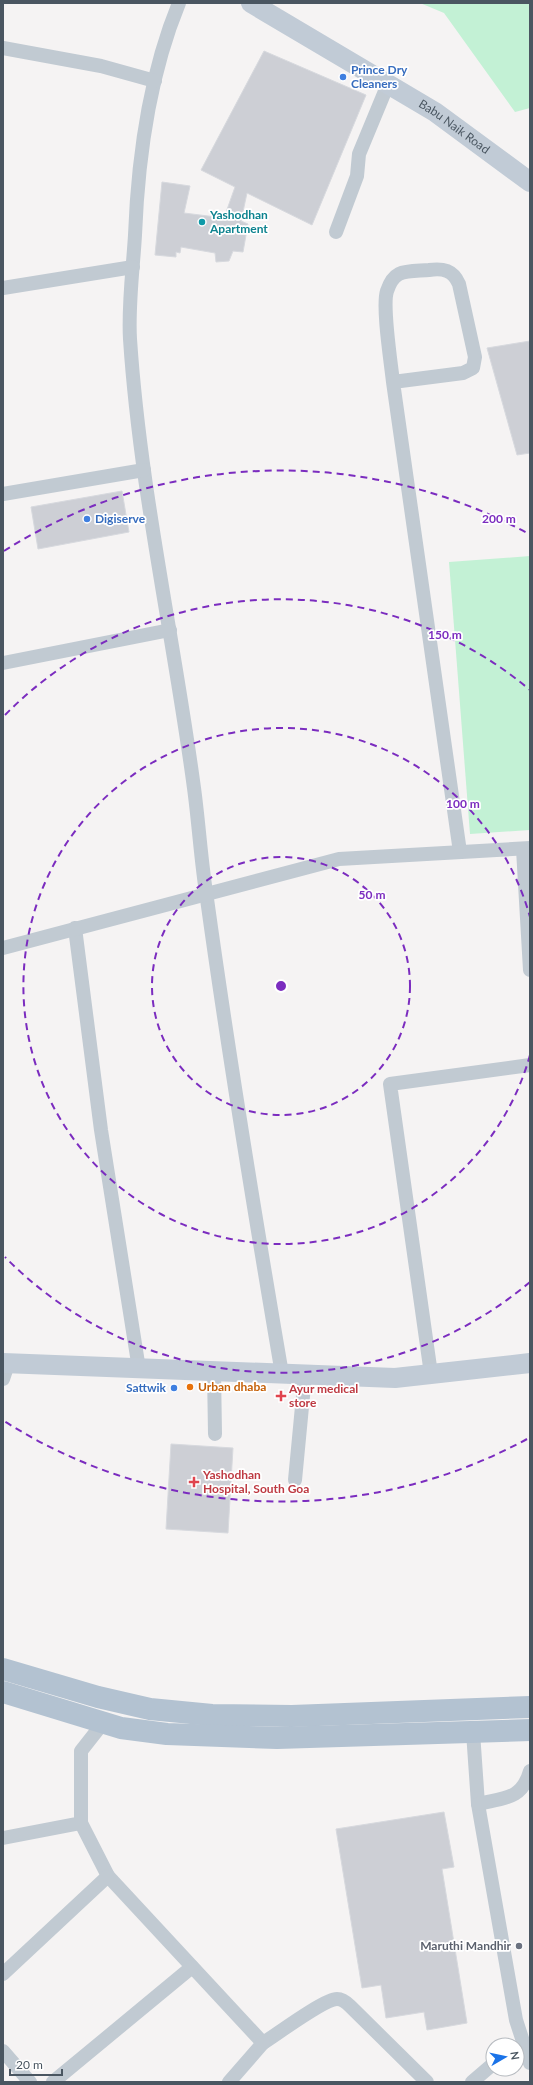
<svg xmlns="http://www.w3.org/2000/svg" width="533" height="2085" viewBox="0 0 533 2085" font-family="Lato,sans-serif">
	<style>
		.green { fill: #c3f1d5 }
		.building { fill: #cdcfd5; stroke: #d7d9de }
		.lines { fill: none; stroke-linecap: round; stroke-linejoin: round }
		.street { stroke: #c1cad2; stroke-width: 14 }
		.secondary { stroke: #c1cbd6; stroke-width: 20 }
		.primary { stroke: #b3c2d1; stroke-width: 22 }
		.ring { fill: none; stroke: #7b2cbf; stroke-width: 2; stroke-dasharray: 7 5 }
		.shop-dot { fill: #3f7fe0; stroke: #fff; stroke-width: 1.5 }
		.culture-dot { fill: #0f9aa8; stroke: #fff; stroke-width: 1.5 }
		.food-dot { fill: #e8710a; stroke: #fff; stroke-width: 1.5 }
		.health-dot { fill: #e0444e; stroke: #fff; stroke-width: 1.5 }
		.worship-dot { fill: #6b7280; stroke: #fff; stroke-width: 1.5 }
		.labels { text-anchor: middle; stroke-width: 3.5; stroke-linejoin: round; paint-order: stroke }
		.shop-label { font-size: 12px; font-weight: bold; fill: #366cbe; stroke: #fff; text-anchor: start }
		.street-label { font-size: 12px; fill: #4a5661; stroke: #fff }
		.culture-label { font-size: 12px; font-weight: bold; fill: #0d838f; stroke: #fff; text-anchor: start }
		.food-label { font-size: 12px; font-weight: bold; fill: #c56008; stroke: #fff; text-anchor: start }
		.health-label { font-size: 12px; font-weight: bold; fill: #be3a42; stroke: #fff; text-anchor: start }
		.worship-label { font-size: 12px; font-weight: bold; fill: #5b616d; stroke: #fff; text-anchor: end }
		.centre { fill: #7b2cbf; stroke: #fff; stroke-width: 2 }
		.ring-label { font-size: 12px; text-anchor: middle; font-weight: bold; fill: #7b2cbf; stroke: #fff; stroke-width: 3.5; stroke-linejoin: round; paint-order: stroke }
	</style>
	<rect width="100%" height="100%" fill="#f5f3f3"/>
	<!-- green -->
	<g class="green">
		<polygon points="420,3 530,3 530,108 515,112 444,13"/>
		<polygon points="530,556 530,830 470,834 449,562"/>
	</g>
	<!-- building -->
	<g class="building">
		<polygon points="264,51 366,95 312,225 247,193 241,221 248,224 243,252 233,251 229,261 216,262 215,253 181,247 180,253 176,252 176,257 155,255 162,182 190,186 184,213 224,218 235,187 201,170"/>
		<polygon points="530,341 530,453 517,455 487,348"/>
		<polygon points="122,491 129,532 38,549 31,507"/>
		<polygon points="171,1444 233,1448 228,1533 166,1529"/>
		<polygon points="444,1812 454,1867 442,1869 467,2023 427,2030 424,2012 386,2018 381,1985 362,1988 336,1829"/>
	</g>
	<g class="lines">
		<!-- street -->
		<g class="street">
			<path d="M179,3c-30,73 -41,154 -44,232 -2,34 -7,70 -5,104 10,151 44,299 64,449 5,37 7,74 13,111 22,159 48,317 75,475"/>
			<polyline points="3,48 101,66 155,81"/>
			<polyline points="336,232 357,176 359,154 388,84"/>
			<polyline points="3,288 133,267"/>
			<path d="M393,382l70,-9 10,-5 2,-11 -16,-73c-6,-14 -16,-16 -30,-14 -9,1 -22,0 -30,4 -6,3 -10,11 -12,17 -5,15 4,72 6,91l67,470"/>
			<polyline points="3,494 144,470"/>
			<polyline points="3,663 170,630"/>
			<polyline points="523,849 530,970"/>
			<polyline points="75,928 101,1130 139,1369"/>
			<polyline points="3,948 339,859 530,848"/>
			<polyline points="214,1371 215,1434"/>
			<polyline points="431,1374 390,1084 530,1065"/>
			<polyline points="3,1379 8,1364"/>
			<polyline points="295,1480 305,1375"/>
			<polyline points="473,1732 478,1804 516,2020 530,2063"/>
			<path d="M478,1804c25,-6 44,-4 52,-33"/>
			<polyline points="81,1823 108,1876"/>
			<polyline points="3,1838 81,1823 81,1751 103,1723"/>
			<path d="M3,1974l105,-98 155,167c13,-8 61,-44 74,-44 5,0 9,3 13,7l77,76"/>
			<polyline points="3,2051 30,2082"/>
			<polyline points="53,2082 192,1967"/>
			<polyline points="229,2082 263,2043"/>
			<polyline points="472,2082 493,2064"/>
		</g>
		<!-- secondary -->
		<g class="secondary">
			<path id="s1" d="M251,3l184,109 95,70"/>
			<polyline points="3,1363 395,1378 530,1363"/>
		</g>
		<!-- primary -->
		<g class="primary">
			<polyline points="3,1669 98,1697 150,1709 212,1715 292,1716 530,1707"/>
			<polyline points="3,1692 121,1728 167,1734 277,1738 530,1730"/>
		</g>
	</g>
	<!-- distance rings -->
	<g class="ring">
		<circle cx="281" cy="986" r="129"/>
		<path d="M530 1055A258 258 0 1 1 530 917"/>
		<path d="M530 1282A387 387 0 0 1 5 1257M5 715A387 387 0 0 1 530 690"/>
		<path d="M527 1439A516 516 0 0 1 4 1421M4 551A516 516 0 0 1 527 533"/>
	</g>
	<!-- markers -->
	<g class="shop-dot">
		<circle cx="343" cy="77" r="4"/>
		<circle cx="87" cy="519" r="4"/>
		<circle cx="174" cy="1388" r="4"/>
	</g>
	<circle class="culture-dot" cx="202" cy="222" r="4"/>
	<circle class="food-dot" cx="190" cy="1387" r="4"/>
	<g class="health-dot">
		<path d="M279 1390h4v4h4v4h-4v4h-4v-4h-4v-4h4z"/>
		<path d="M192 1476h4v4h4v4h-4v4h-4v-4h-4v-4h4z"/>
	</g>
	<circle class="worship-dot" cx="519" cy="1946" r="4"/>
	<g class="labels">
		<!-- shop labels -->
		<g class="shop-label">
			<text x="351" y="74">Prince Dry<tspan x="351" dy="14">Cleaners</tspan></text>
			<text x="95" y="523">Digiserve</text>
			<text x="166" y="1392" text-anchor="end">Sattwik</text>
		</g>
		<!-- street labels -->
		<g class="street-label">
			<text dy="4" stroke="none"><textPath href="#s1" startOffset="238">Babu Naik Road</textPath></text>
		</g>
		<!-- culture labels -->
		<g class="culture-label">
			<text x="210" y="219">Yashodhan<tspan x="210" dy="14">Apartment</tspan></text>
		</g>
		<!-- food labels -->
		<g class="food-label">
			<text x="198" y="1391">Urban dhaba</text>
		</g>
		<!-- health labels -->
		<g class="health-label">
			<text x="289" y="1393">Ayur medical<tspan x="289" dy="14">store</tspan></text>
			<text x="203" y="1479">Yashodhan<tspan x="203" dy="14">Hospital, South Goa</tspan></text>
		</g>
		<!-- worship labels -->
		<g class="worship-label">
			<text x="511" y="1950">Maruthi Mandhir</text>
		</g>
	</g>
	<circle cx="281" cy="986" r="6" class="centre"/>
	<g class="ring-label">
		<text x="499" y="523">200 m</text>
		<text x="445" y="639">150 m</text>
		<text x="463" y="808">100 m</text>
		<text x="372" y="899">50 m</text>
	</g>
	<!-- border -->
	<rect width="533" height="2085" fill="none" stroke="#4a5661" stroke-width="8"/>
	<!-- north arrow -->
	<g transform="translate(505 2057) rotate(81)"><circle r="19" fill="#ffffff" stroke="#b7bbc0"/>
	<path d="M0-3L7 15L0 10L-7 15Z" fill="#1a73e8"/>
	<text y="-6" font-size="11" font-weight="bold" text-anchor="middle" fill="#4a5661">N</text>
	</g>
	<!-- scale -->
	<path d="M10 2069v6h52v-6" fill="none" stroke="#4a5661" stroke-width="2"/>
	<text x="16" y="2069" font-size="12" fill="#4a5661" stroke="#ffffff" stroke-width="3" paint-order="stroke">20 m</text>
</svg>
